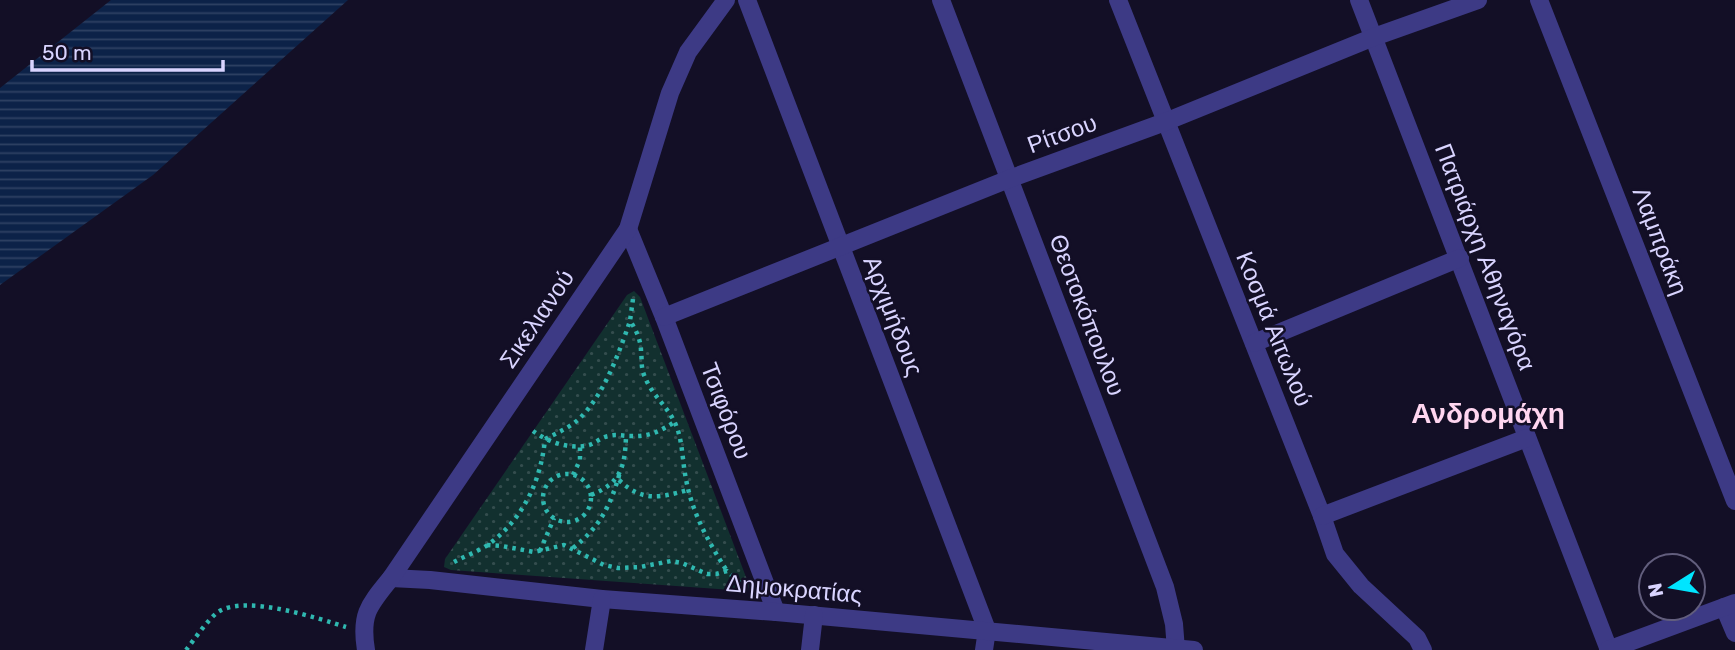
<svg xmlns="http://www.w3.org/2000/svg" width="1735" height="650" viewBox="0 0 1735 650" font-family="Rubik,sans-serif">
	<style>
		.grass { fill: url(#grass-dots) }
		.water { fill: url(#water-rules) }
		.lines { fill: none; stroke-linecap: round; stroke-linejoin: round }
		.path { stroke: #2fb8b0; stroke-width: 4.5; stroke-dasharray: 3.5 5; stroke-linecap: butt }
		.minor { stroke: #3d3a85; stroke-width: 18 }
		.labels { text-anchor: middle; stroke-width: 5; stroke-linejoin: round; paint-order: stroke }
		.street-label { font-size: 24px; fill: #d9d4ff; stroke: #130f26 }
		.quarter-label { font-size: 28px; font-weight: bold; fill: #ffd6f0; stroke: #130f26 }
	</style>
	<defs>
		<pattern id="grass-dots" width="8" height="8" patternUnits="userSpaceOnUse" patternTransform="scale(1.75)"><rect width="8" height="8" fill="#12302f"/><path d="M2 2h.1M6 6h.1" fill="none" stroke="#344d4e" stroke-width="1.8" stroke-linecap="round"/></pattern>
		<pattern id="water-rules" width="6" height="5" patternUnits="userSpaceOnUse" patternTransform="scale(1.75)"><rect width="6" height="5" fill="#0c2248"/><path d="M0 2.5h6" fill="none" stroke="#2f4163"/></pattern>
	</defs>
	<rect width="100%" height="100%" fill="#130f26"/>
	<!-- grass -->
	<polygon class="grass" points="634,291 640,297 749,585 748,590 746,591 451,570 444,567 445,559 627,295"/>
	<!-- water -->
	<polygon class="water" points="111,0 348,0 153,175 0,285 0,88"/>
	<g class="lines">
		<!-- path -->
		<g class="path">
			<path d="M633,299l-3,22c6,8 11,20 11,30 1,7 0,14 2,21 7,22 22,31 31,49 9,17 8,40 12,58 6,34 23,64 41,92"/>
			<path d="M533,431c15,11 37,19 56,14 7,-2 12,-8 20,-9 7,-2 14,0 21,0 19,1 31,-5 46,-15"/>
			<path d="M545,439c12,-6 24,-11 34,-20 25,-24 40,-66 51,-98"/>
			<circle cx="567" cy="498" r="24"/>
			<polyline points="573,475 580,460 580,446"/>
			<path d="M619,480c23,22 40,18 69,10"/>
			<path d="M591,495c30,-12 34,-28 35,-59"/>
			<polyline points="487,545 502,546 534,552 564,545 604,565 618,568 640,567 671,561 682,563 707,574 716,574 727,571 741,584"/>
			<path d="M573,548c27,-21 38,-43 47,-76"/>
			<polyline points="540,551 554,518"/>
			<path d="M454,562c11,-6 25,-11 35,-18 34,-25 52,-63 56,-105"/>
			<path d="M186,650c8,-10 22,-31 32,-38 27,-18 99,6 128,15"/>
		</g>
		<!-- minor -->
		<g class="minor">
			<polyline points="747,0 987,630 984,650"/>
			<polyline points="941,0 1165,587 1174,624 1176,650"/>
			<polyline points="1118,0 1322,516 1335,554 1361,586 1417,638 1423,650"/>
			<polyline points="1359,0 1609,650"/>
			<polyline points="1539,0 1735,501"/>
			<polyline points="628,229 664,317 776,612"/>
			<polyline points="664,317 1009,179 1165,122 1374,37 1478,0"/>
			<polyline points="1254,343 1460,258"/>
			<polyline points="1322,516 1527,438"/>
			<polyline points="391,578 430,580 602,599 776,612 1194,650"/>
			<polyline points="1724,607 1735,633"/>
			<path d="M366,650c-6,-36 3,-45 25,-72l237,-349 42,-136 18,-41 38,-52"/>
			<polyline points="594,650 602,599"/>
			<polyline points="810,650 814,615"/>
			<polyline points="1608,650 1735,603"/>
		</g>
	</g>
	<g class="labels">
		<!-- street labels -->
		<g class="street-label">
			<text transform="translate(1062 134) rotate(-20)" y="8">Ρίτσου</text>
			<text transform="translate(1660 241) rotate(69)" y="8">Λαμπράκη</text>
			<text transform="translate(1485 257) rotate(69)" y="8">Πατριάρχη Αθηναγόρα</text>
			<text transform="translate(1087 315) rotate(69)" y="8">Θεοτοκόπουλου</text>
			<text transform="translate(893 316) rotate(69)" y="8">Αρχιμήδους</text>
			<text transform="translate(537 319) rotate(-56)" y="8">Σικελιανού</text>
			<text transform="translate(1274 329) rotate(68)" y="8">Κοσμά Αιτωλού</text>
			<text transform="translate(726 411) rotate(69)" y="8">Τσιφόρου</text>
			<text transform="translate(794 589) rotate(5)" y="8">Δημοκρατίας</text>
		</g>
		<!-- quarter labels -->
		<g class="quarter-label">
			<text x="1488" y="423">Ανδρομάχη</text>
		</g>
	</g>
	<!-- north arrow -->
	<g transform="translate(1672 587) rotate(259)"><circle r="33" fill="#130f26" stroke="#625e7d" stroke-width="2"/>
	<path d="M0-5L12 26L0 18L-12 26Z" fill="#00e5ff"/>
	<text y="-10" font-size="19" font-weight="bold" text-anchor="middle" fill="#d9d4ff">N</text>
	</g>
	<!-- scale -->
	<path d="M32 60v10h191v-10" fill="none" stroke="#d9d4ff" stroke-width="3.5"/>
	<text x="42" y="60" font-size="21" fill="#d9d4ff" stroke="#130f26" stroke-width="5" paint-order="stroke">50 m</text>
</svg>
